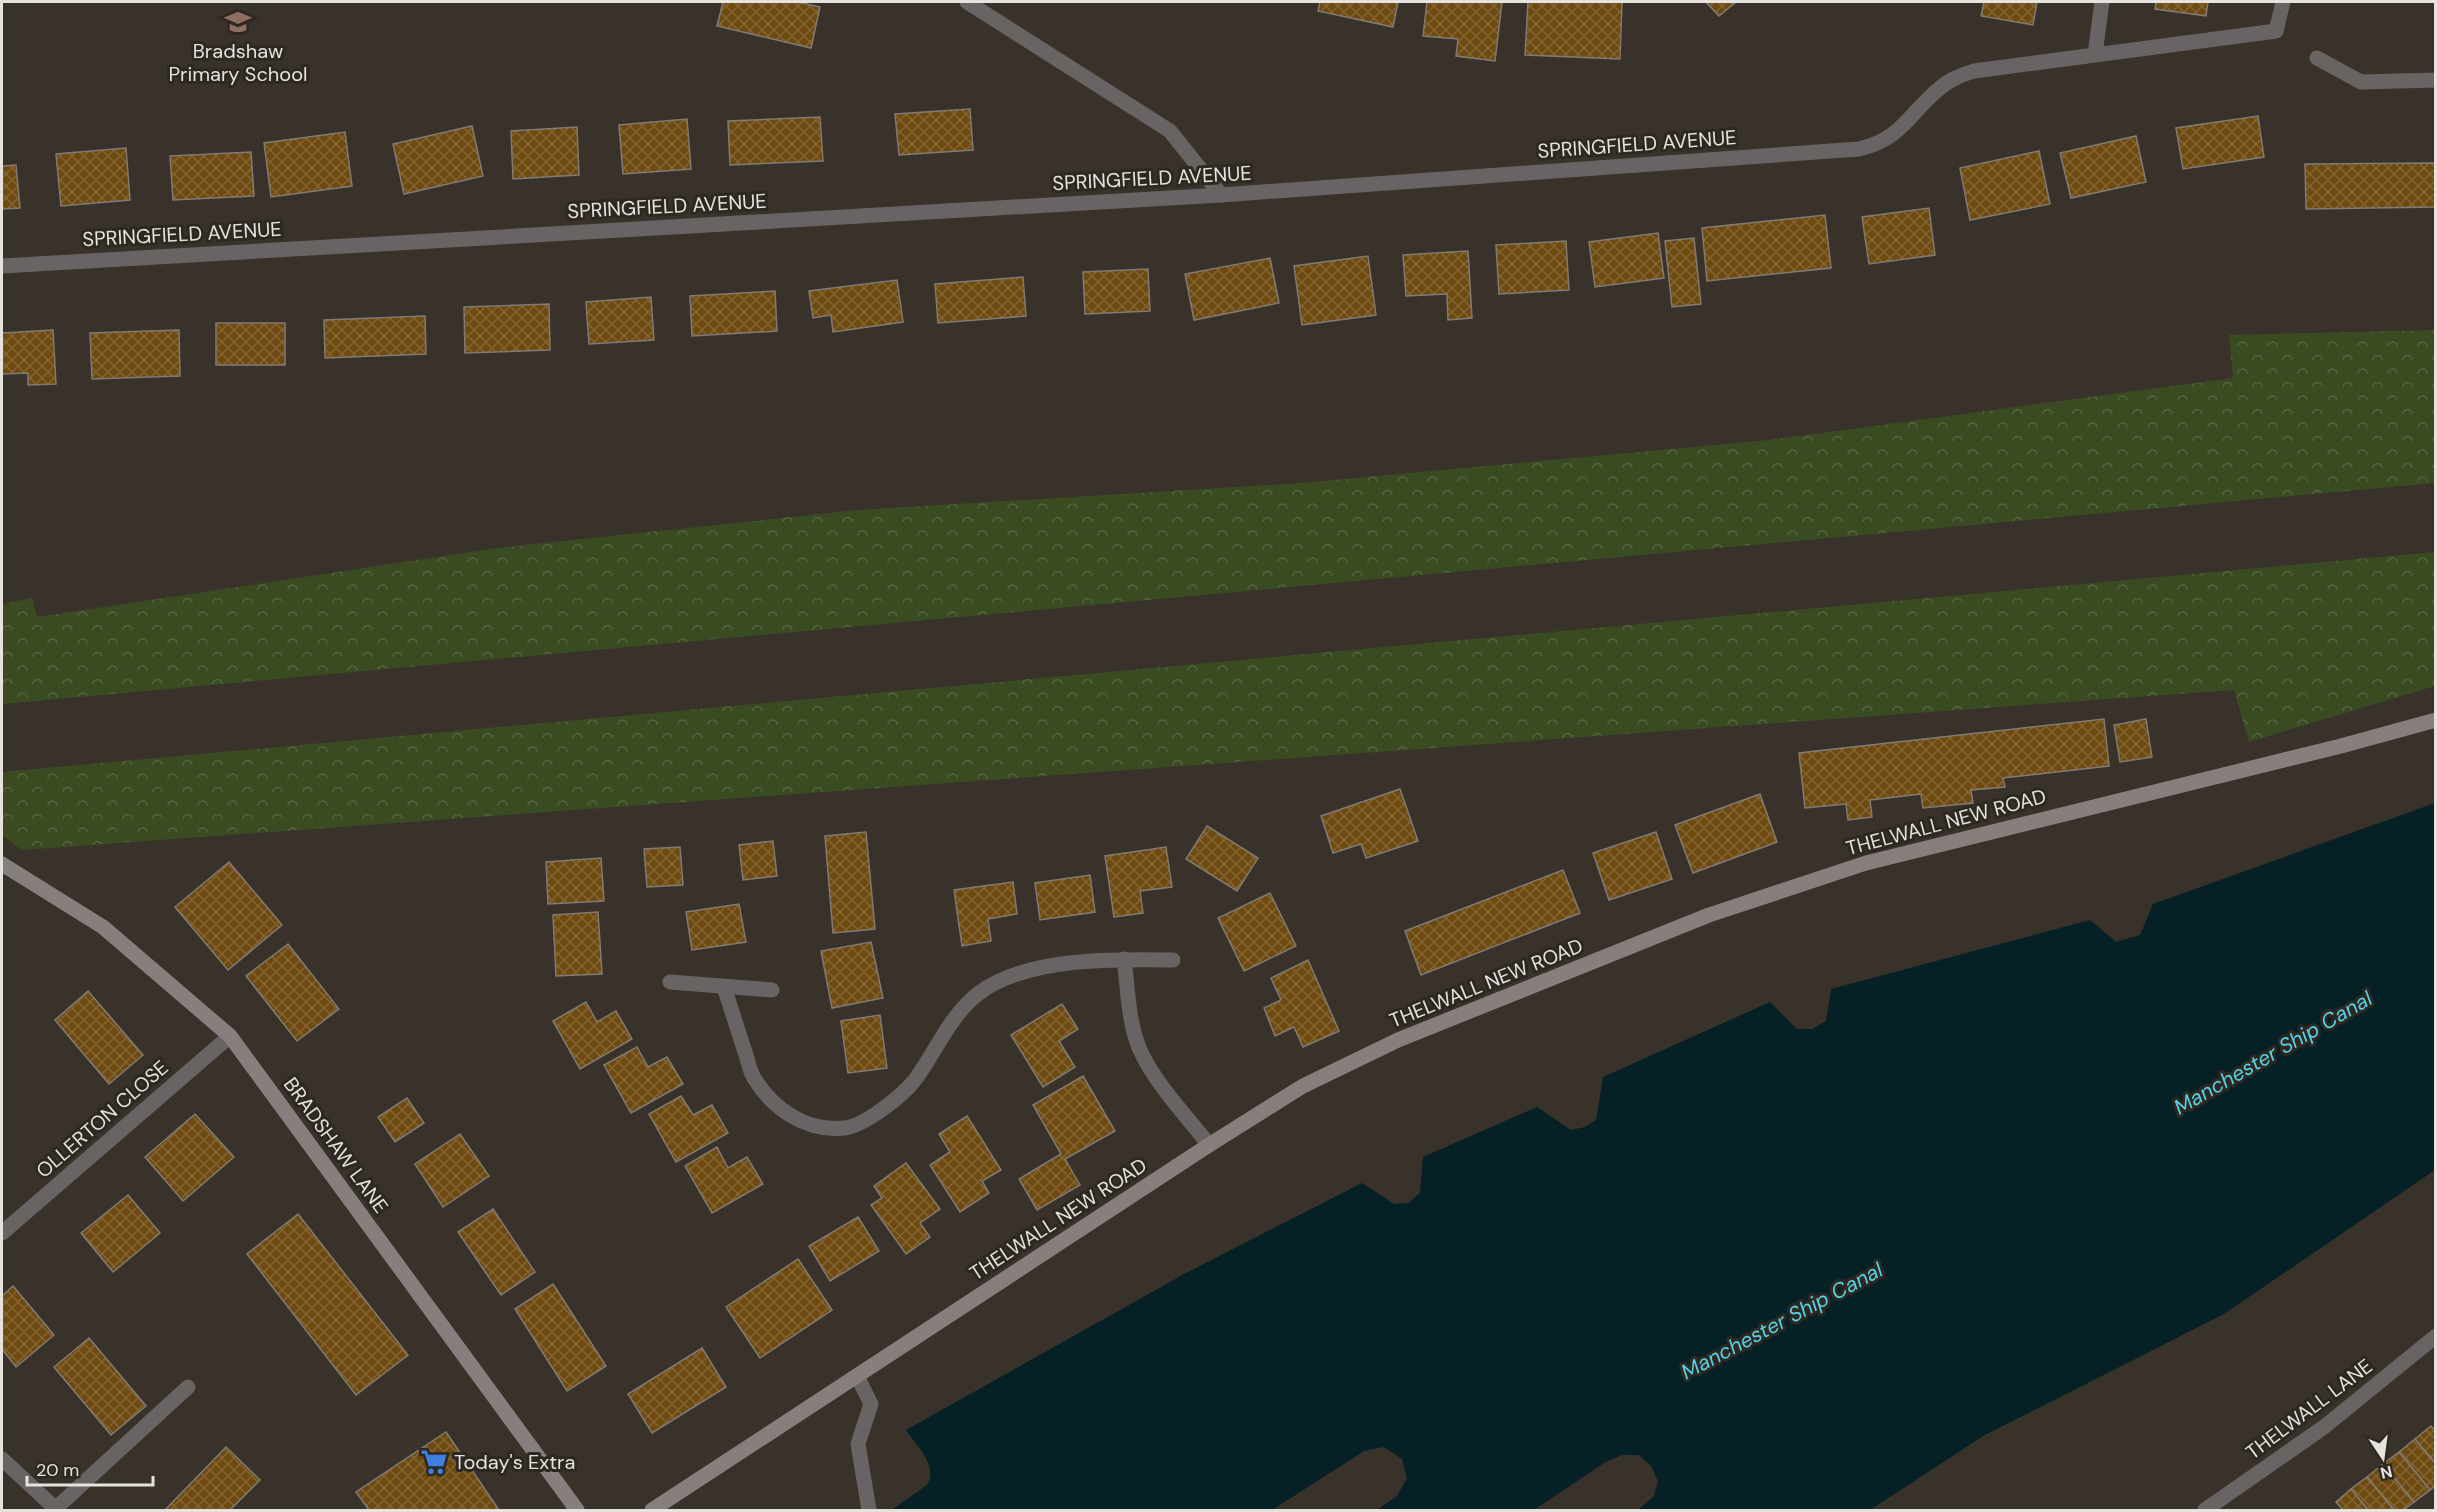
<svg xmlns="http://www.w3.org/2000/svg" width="2437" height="1512" viewBox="0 0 2437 1512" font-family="'DM Sans',sans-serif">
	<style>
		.forest { fill: url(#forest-crowns) }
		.water { fill: #052125 }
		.building { fill: url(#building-cross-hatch); stroke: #817b73; stroke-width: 1.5 }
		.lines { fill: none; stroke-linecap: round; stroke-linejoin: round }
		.lane { stroke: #696463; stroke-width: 15 }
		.street { stroke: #696463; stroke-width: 15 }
		.secondary { stroke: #877f7d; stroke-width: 15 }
		.labels { text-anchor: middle; stroke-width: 6; stroke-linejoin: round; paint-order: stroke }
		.poi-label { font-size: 20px; fill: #e6e2de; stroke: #2e2822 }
		.street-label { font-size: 20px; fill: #e6e2de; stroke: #2e2822 }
		.water-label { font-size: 21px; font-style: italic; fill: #52d3e6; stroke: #2e2822 }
	</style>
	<defs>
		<pattern id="forest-crowns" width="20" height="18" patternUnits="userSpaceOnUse" patternTransform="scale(1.5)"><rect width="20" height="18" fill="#3a4b21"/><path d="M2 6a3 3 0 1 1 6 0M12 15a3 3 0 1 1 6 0" fill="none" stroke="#566541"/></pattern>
		<pattern id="building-cross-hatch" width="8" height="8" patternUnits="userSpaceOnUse" patternTransform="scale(1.5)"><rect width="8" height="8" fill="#6e4a11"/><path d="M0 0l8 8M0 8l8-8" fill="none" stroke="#836433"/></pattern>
	</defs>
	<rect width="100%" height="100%" fill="#38322b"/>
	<!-- forest -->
	<g class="forest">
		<polygon points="2435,330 2435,483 2,704 2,604 32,598 37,617 497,548 858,510 1302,483 1769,440 2233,378 2229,335"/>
		<polygon points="2435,552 2435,686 2249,742 2234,690 22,850 2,835 2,772"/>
	</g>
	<!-- water -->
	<path class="water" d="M2435,803v367l-211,144 -241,122 -113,74h-232l16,-14 4,-15 -7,-15 -12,-11h-17l-18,8 -70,47h-157l20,-14 10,-18 -5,-19 -18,-12 -20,4 -92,59 -379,-1 34,-24c12,-19 -11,-40 -21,-55l280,-157 176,-90 32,21 14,-1 12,-10 3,-36 114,-50 34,23 14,-3 11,-7 7,-43 167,-75 27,27h15l14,-8 5,-32 259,-69 26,22 24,-7 13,-31z"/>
	<!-- building -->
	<g class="building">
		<polygon points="723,2 798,2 820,7 811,48 717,26"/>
		<polygon points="1320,2 1398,2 1393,27 1318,11"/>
		<polygon points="1427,2 1502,2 1495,61 1456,56 1458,39 1423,36"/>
		<polygon points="1528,2 1622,2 1620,59 1525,55"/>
		<polygon points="1706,2 1736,2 1719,16"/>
		<polygon points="1984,2 2037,2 2033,25 1981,16"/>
		<polygon points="2156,2 2208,2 2206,16 2155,9"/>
		<polygon points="970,109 973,150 899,155 895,114"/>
		<polygon points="2258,116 2264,157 2183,169 2176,128"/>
		<polygon points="820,117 823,161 730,165 728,121"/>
		<polygon points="687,119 691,169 623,174 619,125"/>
		<polygon points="472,126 483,176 404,194 393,144"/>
		<polygon points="577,127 579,175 513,179 511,131"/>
		<polygon points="345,132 352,186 271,197 264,143"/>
		<polygon points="2136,136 2146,182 2071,198 2060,153"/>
		<polygon points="126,148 130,200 61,206 56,154"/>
		<polygon points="2039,151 2050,204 1970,220 1960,168"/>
		<polygon points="251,152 254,196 173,200 170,156"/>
		<polygon points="2436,163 2436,207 2306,209 2305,164"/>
		<polygon points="16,165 20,208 2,209 2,166"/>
		<polygon points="1929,208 1935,255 1869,264 1862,217"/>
		<polygon points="1825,215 1831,268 1707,281 1702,228"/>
		<polygon points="1658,233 1664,278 1595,287 1589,242"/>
		<polygon points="1694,238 1701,304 1672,307 1665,241"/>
		<polygon points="1566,241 1569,290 1499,294 1496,245"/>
		<polygon points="1468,251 1472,318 1448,320 1447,294 1406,296 1403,255"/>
		<polygon points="1368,256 1376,315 1302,325 1294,266"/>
		<polygon points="1270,258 1279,303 1194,320 1185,274"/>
		<polygon points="1148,269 1150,311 1085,314 1083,272"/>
		<polygon points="1023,277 1026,316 938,323 935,284"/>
		<polygon points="897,280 903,322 833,332 831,315 813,318 809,291"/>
		<polygon points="775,291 777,331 692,336 690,296"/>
		<polygon points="651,297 654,340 589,344 586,302"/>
		<polygon points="549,304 550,350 465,353 464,307"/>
		<polygon points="425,316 426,354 325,358 324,320"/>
		<rect x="216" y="323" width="69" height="42"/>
		<polygon points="53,330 56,384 28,385 28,373 2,374 2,333"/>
		<polygon points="179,330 180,376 92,379 90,333"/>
		<polygon points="2104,719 2109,766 2003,778 2005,787 1971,790 1973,803 1923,808 1921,794 1870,800 1872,817 1848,820 1846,804 1805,808 1799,753"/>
		<polygon points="2146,719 2152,757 2120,762 2114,725"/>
		<polygon points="1400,789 1418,841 1366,858 1361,844 1333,853 1321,816"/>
		<polygon points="1760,794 1777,842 1693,873 1675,825"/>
		<polygon points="1207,826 1258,858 1237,891 1186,859"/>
		<polygon points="866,832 875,929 833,933 825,836"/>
		<polygon points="1656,832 1672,879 1609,900 1593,853"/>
		<polygon points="773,841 777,876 743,880 739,845"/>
		<polygon points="680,847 683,885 647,887 644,849"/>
		<polygon points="1166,847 1172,887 1140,891 1143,913 1114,917 1105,856"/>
		<polygon points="601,858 604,901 548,904 546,862"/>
		<polygon points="229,862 282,925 228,970 175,907"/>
		<polygon points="1563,870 1580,913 1421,975 1405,931"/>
		<polygon points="1090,875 1095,912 1040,920 1035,883"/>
		<polygon points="1013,882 1017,914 988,919 991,941 962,946 954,890"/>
		<polygon points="1270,893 1296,946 1244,971 1218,918"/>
		<polygon points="739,904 746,942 692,950 686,912"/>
		<polygon points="598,912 602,974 556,976 553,915"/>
		<polygon points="871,942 883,998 832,1008 821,951"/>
		<polygon points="288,944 339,1009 297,1041 246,976"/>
		<polygon points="1308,960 1339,1031 1303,1047 1294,1027 1275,1036 1264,1008 1281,1000 1271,978"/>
		<polygon points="88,991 143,1055 109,1084 55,1020"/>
		<polygon points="586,1002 597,1022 616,1011 632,1039 580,1069 553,1021"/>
		<polygon points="1062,1004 1078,1029 1059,1041 1075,1067 1043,1087 1011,1035"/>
		<polygon points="880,1015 887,1068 848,1073 841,1021"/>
		<polygon points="637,1047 648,1067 667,1057 683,1084 631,1113 604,1065"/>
		<polygon points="1083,1076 1115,1131 1065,1159 1080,1185 1037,1210 1019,1179 1061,1154 1033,1105"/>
		<polygon points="681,1096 693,1115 712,1105 728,1133 676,1162 649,1114"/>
		<polygon points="407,1098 424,1123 395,1142 378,1117"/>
		<polygon points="195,1114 234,1157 183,1201 145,1157"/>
		<polygon points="967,1116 1001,1170 982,1181 989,1193 960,1212 930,1165 950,1152 939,1134"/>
		<polygon points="460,1134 489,1176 443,1207 415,1164"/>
		<polygon points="717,1147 728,1168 747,1157 763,1184 712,1213 685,1166"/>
		<polygon points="906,1163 940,1209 920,1223 930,1237 906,1254 871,1205 882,1198 874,1186"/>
		<polygon points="128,1195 160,1233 113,1272 81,1233"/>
		<polygon points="493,1209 535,1272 501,1295 458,1232"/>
		<polygon points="298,1214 408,1355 356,1395 247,1254"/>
		<polygon points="858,1217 879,1251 830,1281 809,1246"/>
		<polygon points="798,1259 832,1310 760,1358 726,1307"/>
		<polygon points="553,1284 606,1366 567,1391 515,1309"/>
		<polygon points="13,1286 54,1335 16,1367 2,1349 2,1296"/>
		<polygon points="89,1338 146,1406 111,1435 54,1367"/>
		<polygon points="702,1348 726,1387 652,1433 628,1394"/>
		<polygon points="2431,1426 2436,1432 2436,1464 2415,1439"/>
		<polygon points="446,1432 499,1510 369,1510 356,1492"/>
		<polygon points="2415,1439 2436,1464 2436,1485 2430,1490 2399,1452"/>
		<polygon points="226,1447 260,1480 230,1510 165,1510"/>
		<polygon points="2399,1452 2430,1490 2414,1502 2383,1464"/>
		<polygon points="2383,1464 2414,1502 2403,1510 2394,1510 2367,1477"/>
		<polygon points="2367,1477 2394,1510 2368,1510 2351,1489"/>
		<polygon points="2351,1489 2368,1510 2343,1510 2336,1502"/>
	</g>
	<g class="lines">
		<!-- lane -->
		<g class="lane">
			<polyline points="967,2 1170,131 1221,195"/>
			<polyline points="2276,31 2283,2"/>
			<polyline points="857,1376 871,1404 858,1444 869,1510"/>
			<polyline points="55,1509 188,1387"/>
		</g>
		<!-- street -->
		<g class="street">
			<polyline points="2095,54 2102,2"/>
			<polyline points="2317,58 2361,82 2436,80"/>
			<path d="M2,266l1219,-71 638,-46c43,-10 50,-36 81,-61 10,-9 22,-13 34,-17l302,-40"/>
			<path d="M1124,959c4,30 4,63 16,91 16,35 46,65 69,95"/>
			<polyline points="670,982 772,990"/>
			<path d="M724,987c7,22 14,43 21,65 3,8 4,18 9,26 19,31 52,54 90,50 19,-1 58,-32 70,-47 22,-29 35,-65 65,-88 49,-36 135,-34 194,-33"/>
			<polyline points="2,1233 230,1036"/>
			<polyline points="2,1459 57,1510"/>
			<polyline points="2205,1510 2324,1427 2436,1336"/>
		</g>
		<!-- secondary -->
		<g class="secondary">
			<polyline points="2,864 103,927 230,1036 577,1510"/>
			<polyline points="652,1510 1209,1145 1303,1086 1398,1040 1709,915 1866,863 2341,746 2436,720"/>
		</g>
	</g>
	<!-- icons -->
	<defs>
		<g id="school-bare" transform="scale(2.07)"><path d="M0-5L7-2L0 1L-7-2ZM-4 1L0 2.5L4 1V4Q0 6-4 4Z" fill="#8d6e63" stroke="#2e2822" stroke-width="2.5" paint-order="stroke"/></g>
		<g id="supermarket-bare" transform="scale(2.07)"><path d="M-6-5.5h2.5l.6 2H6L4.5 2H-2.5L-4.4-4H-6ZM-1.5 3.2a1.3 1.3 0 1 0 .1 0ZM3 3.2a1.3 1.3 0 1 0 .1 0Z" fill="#3f7fe0" stroke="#2e2822" stroke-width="2.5" paint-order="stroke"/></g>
	</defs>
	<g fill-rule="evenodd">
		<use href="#school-bare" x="238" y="22"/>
		<use href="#supermarket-bare" x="434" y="1462"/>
	</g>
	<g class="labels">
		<!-- poi labels -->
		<g class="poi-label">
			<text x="238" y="58">Bradshaw<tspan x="238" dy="23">Primary School</tspan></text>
			<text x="454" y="1469" text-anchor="start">Today's Extra</text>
		</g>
		<!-- street labels -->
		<g class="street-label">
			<text transform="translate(1637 144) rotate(-4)" y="7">SPRINGFIELD AVENUE</text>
			<text transform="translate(1152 178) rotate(-3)" y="7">SPRINGFIELD AVENUE</text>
			<text transform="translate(667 206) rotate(-3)" y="7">SPRINGFIELD AVENUE</text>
			<text transform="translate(182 234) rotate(-3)" y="7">SPRINGFIELD AVENUE</text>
			<text transform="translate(1946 822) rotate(-15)" y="7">THELWALL NEW ROAD</text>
			<text transform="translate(1486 983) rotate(-22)" y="7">THELWALL NEW ROAD</text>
			<text transform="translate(102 1119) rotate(-41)" y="7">OLLERTON CLOSE</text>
			<text transform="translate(336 1145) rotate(54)" y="7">BRADSHAW LANE</text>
			<text transform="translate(1058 1219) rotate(-33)" y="7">THELWALL NEW ROAD</text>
			<text transform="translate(2309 1409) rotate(-37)" y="7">THELWALL LANE</text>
		</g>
		<!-- water labels -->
		<g class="water-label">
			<text transform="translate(2273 1053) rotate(-30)" y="7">Manchester Ship Canal</text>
			<text transform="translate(1782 1321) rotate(-28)" y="7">Manchester Ship Canal</text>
		</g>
	</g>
	<!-- border -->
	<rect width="2437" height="1512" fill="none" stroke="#e6e2de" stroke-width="6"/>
	<!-- north arrow -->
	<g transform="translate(2383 1458) rotate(167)" stroke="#2e2822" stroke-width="4.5" paint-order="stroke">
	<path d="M0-4.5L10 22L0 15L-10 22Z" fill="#e6e2de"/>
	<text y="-9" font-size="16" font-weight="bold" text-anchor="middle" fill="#e6e2de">N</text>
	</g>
	<!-- scale -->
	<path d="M27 1476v9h126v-9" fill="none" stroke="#e6e2de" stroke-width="3"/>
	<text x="36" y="1476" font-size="18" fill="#e6e2de" stroke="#2e2822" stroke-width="4.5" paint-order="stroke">20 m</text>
</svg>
